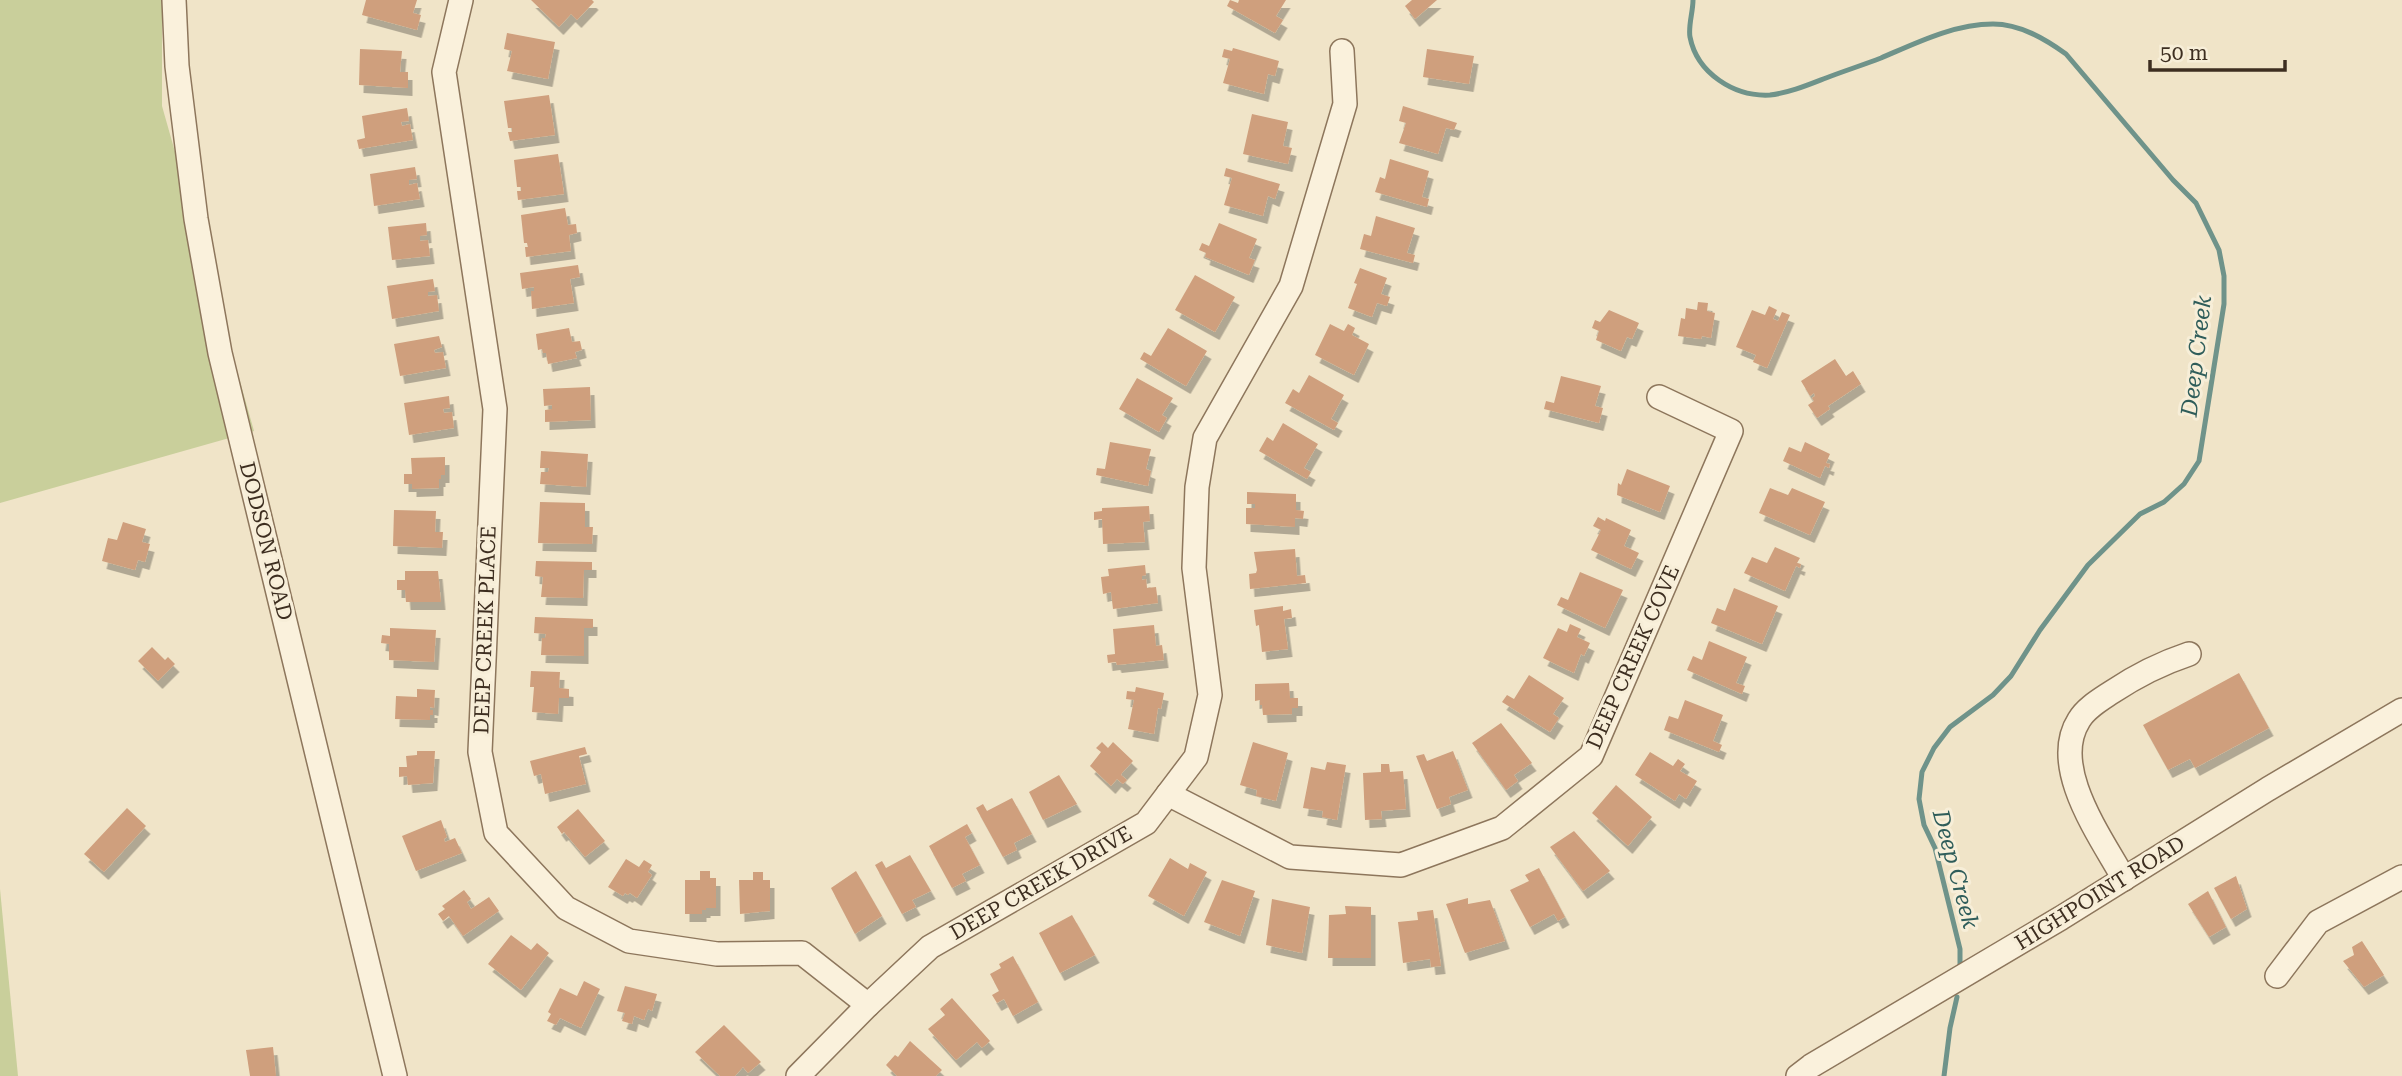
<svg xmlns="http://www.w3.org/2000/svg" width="2402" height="1076" viewBox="0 0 2402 1076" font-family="'Roboto Serif',serif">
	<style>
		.green { fill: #c9cf9b }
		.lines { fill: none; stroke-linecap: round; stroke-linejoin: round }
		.stream { stroke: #6f938a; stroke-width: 5 }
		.building { fill: #cf9f7d; filter: url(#shadow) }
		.minor-casing { stroke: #8d765c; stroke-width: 26 }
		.minor { stroke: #faf1dc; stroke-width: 23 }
		.labels { text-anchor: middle; stroke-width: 6; stroke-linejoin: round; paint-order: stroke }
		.street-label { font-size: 21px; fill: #3d2e20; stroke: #f7eed8 }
		.water-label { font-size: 23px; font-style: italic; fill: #2f5d5a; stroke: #f7eed8 }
	</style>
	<defs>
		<filter id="shadow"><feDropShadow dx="4.5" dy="8" stdDeviation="0" flood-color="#0004"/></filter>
	</defs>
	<rect width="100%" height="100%" fill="#f0e4c8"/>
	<!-- green -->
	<g class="green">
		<polygon points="0,0 162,0 162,106 254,431 0,503"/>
		<polygon points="0,889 18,1076 0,1076"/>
	</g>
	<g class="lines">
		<!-- stream -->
		<g class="stream">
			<path d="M1693,0c0,12 -5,26 -3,37 7,36 44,60 80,58 19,-2 38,-10 56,-17 18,-7 37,-13 55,-20 35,-15 73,-34 112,-34 27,0 52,15 73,30l107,126 23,23 23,47 5,26v28l-25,157 -15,23 -20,18 -24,12 -52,51 -48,65 -29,46 -18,19 -43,32 -16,21 -12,24 -3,27 5,26 11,23 25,101v20"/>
			<polyline points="1944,1076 1950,1028 1957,997"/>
		</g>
	</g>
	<!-- building -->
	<g class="building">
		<polygon points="366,0 417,0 413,13 421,15 417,30 362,15"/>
		<polygon points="531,0 592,0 594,2 577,20 571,14 559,27"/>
		<polygon points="1230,0 1238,3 1239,0 1286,0 1276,16 1283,20 1275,33 1227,6"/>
		<polygon points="1412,0 1437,0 1415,19 1405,6"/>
		<polygon points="507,33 555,42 548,79 507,71 512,51 504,49"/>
		<polygon points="1233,48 1279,61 1275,76 1268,74 1264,94 1223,83 1230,59 1222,57 1224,49 1232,51"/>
		<polygon points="360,49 402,51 400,72 408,72 408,88 359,85"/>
		<polygon points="1427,49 1474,56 1469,84 1423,77"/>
		<polygon points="549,95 555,135 510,141 508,132 512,132 512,128 508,128 504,101"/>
		<polygon points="1403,106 1457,123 1454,130 1446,128 1438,154 1399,143 1406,123 1399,121"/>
		<polygon points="407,108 409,121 401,122 402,126 410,124 413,140 359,149 357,140 365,138 362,116"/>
		<polygon points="1252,114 1288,122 1283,146 1292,148 1288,164 1243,154"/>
		<polygon points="558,154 564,194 518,200 517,191 521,191 521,187 517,187 514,160"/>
		<polygon points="1390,159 1429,171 1422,197 1429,199 1427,207 1375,192 1380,177 1385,179"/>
		<polygon points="415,167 417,179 409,180 409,185 417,183 420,199 374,206 370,174"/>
		<polygon points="1226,168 1280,184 1275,199 1268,196 1263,216 1224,205 1232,178 1224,176"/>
		<polygon points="565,208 568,225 576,224 577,233 569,235 571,251 526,257 525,247 528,247 527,243 524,243 521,215"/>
		<polygon points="1376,216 1415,228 1407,253 1415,255 1413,263 1360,249 1364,234 1371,236"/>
		<polygon points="426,223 427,235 420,236 420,241 428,240 430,256 392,260 388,227"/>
		<polygon points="1219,223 1257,239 1249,258 1255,260 1249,275 1205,257 1206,253 1199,250 1202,243 1209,246"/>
		<polygon points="578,265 580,277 570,279 574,303 532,309 531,291 534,291 534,287 522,289 520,273"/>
		<polygon points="1360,268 1387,278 1381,294 1390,297 1387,306 1377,303 1372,317 1348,308 1357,284 1354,283"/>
		<polygon points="1195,275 1235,297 1215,332 1175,310"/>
		<polygon points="433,279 435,291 428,292 428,296 437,295 439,311 392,319 387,286"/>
		<polygon points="1698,302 1708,303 1707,311 1715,313 1711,338 1702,336 1701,339 1678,336 1681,318 1685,319 1686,308 1697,310"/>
		<polygon points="1769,306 1777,310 1773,319 1778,321 1782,312 1790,315 1767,368 1753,362 1756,355 1736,347 1752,310 1765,315"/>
		<polygon points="1609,310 1639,323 1632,339 1627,337 1621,351 1596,340 1599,331 1592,328 1595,320 1600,322"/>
		<polygon points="1330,324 1344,331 1348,324 1355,328 1352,335 1369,344 1354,375 1315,355"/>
		<polygon points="569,328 572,342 580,341 582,350 575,352 577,358 548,364 546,353 543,353 542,349 538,350 536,334"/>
		<polygon points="1168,328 1207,351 1186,386 1140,359 1144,352 1151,356"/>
		<polygon points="439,336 442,347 434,350 435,353 443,352 446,368 400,376 394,344"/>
		<polygon points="1835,359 1846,376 1853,371 1861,384 1828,406 1830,409 1817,418 1808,405 1814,401 1812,398 1815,396 1814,393 1810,396 1801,381"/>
		<polygon points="1309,375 1344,395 1331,419 1338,423 1334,430 1285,403 1293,389 1299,393"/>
		<polygon points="1561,376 1601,386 1595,406 1603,408 1599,423 1544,409 1546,401 1554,403"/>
		<polygon points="1137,378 1173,398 1162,415 1167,418 1159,432 1119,409"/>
		<polygon points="590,387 591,420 545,422 545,410 552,409 552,405 544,406 543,389"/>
		<polygon points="449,396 450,408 443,409 444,413 452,412 454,428 409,435 404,403"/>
		<polygon points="1283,423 1318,444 1304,468 1311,472 1307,479 1259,451 1267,437 1273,441"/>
		<polygon points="1110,442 1151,449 1146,469 1151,471 1148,486 1096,475 1097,468 1105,469"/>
		<polygon points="1805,442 1830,454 1826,463 1830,464 1829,468 1825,466 1820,478 1783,461 1789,447 1801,452"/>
		<polygon points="541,451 588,454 586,487 540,484 541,472 548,472 549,468 540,468"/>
		<polygon points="445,457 445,475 441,475 441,479 439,479 439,488 412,489 412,484 404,484 404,474 412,474 411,458"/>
		<polygon points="1627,469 1670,486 1660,512 1617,495 1618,483 1621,485"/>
		<polygon points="1770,488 1788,495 1792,488 1825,502 1810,535 1759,513"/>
		<polygon points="1247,492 1296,494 1296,510 1304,511 1303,519 1295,518 1295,527 1246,524 1246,508 1255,508 1255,504 1247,504"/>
		<polygon points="540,502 585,503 585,527 593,527 592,544 538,543"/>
		<polygon points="1149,506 1150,521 1143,522 1145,542 1103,544 1102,519 1094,520 1094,512 1102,511 1102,508"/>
		<polygon points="394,510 436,511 435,532 443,532 442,548 393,546"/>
		<polygon points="1598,517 1605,521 1606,518 1631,530 1624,546 1639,553 1631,569 1591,550 1601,530 1593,526"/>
		<polygon points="123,522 146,529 142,542 150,544 145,562 138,560 135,570 102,561 108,538 117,540"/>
		<polygon points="1775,547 1800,558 1797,563 1801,564 1800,568 1796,566 1785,591 1744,573 1752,557 1767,563"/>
		<polygon points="1295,549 1297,576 1305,575 1306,583 1250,589 1249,574 1256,573 1257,570 1254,552"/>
		<polygon points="536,561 592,562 592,570 584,570 583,598 541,597 543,577 535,576"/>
		<polygon points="1145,565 1146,575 1142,576 1142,580 1146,579 1147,588 1156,587 1158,603 1113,609 1111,592 1103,594 1101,577 1109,576 1108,569"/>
		<polygon points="405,571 438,571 441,602 406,602 405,590 397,590 397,580 405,580"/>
		<polygon points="1580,572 1623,590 1605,628 1557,605 1561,597 1568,600"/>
		<polygon points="1734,588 1778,606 1762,644 1711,623 1717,608 1725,611"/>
		<polygon points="1283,606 1283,611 1291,609 1292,618 1284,619 1288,649 1262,652 1259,625 1256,626 1254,610"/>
		<polygon points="535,617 593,619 593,628 584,628 584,656 541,655 542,638 545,638 546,634 534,633"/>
		<polygon points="1570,624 1581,629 1577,637 1590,643 1584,656 1581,654 1574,673 1543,658 1558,628 1567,632"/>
		<polygon points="1154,625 1156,646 1162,645 1164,660 1117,665 1116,662 1108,663 1107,655 1115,654 1113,629"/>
		<polygon points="390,628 436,630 434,662 389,660 389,644 381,643 382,635 390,636"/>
		<polygon points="1709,641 1747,657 1736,683 1745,686 1742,694 1687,670 1693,656 1702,660"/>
		<polygon points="152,647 165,660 168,657 175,664 158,681 138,661"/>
		<polygon points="531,671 560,672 559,688 569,689 569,698 559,698 558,714 532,712 534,687 530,687"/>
		<polygon points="2239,673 2269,728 2195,768 2190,759 2168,770 2143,725"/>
		<polygon points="1529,675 1564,698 1553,714 1559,718 1550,732 1502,702 1507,695 1514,699"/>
		<polygon points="1289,683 1290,698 1298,698 1298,708 1292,708 1292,714 1263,715 1262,705 1260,705 1260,700 1255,701 1255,684"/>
		<polygon points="1136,687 1164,693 1161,709 1158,708 1154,734 1128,729 1134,700 1126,699 1127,691 1135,692"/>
		<polygon points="417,689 435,690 434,708 430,707 430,710 433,710 433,715 430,715 430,720 395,719 396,696 417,697"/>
		<polygon points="1685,700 1723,715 1713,741 1722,745 1719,752 1664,730 1669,716 1678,719"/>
		<polygon points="1501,723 1532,763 1514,775 1518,781 1506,790 1472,743"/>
		<polygon points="1102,742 1108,748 1113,742 1133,761 1122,773 1121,775 1127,780 1123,784 1117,779 1111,786 1090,766 1101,752 1096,748"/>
		<polygon points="1253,742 1288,753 1276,801 1256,796 1257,790 1240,785"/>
		<polygon points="585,747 587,754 579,756 586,784 545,794 541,774 534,776 530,761"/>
		<polygon points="417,751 435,751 433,783 408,785 407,776 399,777 399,767 407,767 406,756 417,755"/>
		<polygon points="1453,751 1468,790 1449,797 1451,804 1437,809 1416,756 1424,754 1427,761"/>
		<polygon points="1650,752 1673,766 1678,759 1685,764 1680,771 1697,781 1686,799 1679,794 1675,801 1635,775"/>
		<polygon points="1327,762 1346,765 1337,820 1322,817 1323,811 1303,808 1311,767 1325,770"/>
		<polygon points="1381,764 1389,764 1390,772 1403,771 1406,809 1381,811 1382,819 1365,820 1363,773 1381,772"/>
		<polygon points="1059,775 1077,804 1043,820 1029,792"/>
		<polygon points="1616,785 1652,817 1628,846 1592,813"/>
		<polygon points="1012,798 1032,834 1014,843 1017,850 1003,857 976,808 983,804 987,811"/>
		<polygon points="127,808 146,826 104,872 84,854"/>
		<polygon points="578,809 605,841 585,857 564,832 562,834 557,827"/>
		<polygon points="441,820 447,837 444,839 445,842 455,838 462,853 416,871 402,836"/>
		<polygon points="967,824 972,833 965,837 980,865 962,874 966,881 952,888 929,846"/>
		<polygon points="1574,831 1610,871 1583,891 1550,847"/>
		<polygon points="910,855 931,891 912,900 916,907 902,914 875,865 882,861 886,868"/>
		<polygon points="1170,858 1188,869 1190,863 1207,872 1184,916 1148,896"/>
		<polygon points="626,859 639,867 644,860 652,865 648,872 652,875 637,898 630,893 628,895 625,893 623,896 608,887"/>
		<polygon points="1539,868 1565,917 1558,921 1554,914 1530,927 1510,890 1529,881 1525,875"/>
		<polygon points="700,871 710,871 710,878 716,878 716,908 706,908 706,910 702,910 702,914 685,914 685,880 700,880"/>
		<polygon points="856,871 882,916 855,934 831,888"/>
		<polygon points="753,872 763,872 763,880 770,880 770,911 740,914 739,880 753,880"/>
		<polygon points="2236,876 2247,909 2231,919 2214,888"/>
		<polygon points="1222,880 1255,891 1240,936 1204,922"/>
		<polygon points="464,890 471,899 467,902 471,909 489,897 499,911 463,936 449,916 443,921 438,914 445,909 442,906"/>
		<polygon points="2208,891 2226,927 2209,937 2188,904"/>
		<polygon points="1468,898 1468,904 1490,900 1505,941 1465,953 1446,904"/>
		<polygon points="1272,899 1310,907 1302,953 1266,945"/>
		<polygon points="1345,906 1371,907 1371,958 1328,958 1329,915 1346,914"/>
		<polygon points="1433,910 1441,966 1431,967 1430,959 1403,963 1398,922 1418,920 1417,912"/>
		<polygon points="1072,915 1095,955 1060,973 1039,933"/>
		<polygon points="511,935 531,950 537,943 549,953 521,990 488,964"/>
		<polygon points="2362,941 2384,975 2364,987 2343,961 2354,955 2352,947"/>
		<polygon points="1013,956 1038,1002 1013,1016 1004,999 997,1003 992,995 999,991 990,974 1001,968 999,964"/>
		<polygon points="584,981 600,989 581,1028 560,1018 556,1025 547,1021 551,1014 548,1012 560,988 577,996"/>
		<polygon points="625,986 657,994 652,1011 648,1009 644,1020 634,1016 632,1024 622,1021 625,1013 617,1011"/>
		<polygon points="952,998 990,1041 982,1048 977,1042 956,1060 928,1029 945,1015 940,1009"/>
		<polygon points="724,1025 761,1062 748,1073 743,1067 735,1076 720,1076 695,1052"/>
		<polygon points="910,1041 942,1070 936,1076 897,1076 886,1065 895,1055 898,1057"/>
		<polygon points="273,1047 276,1076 250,1076 246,1050"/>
	</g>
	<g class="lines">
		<!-- minor casing -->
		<g class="minor-casing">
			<g id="minor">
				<polyline points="174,0 177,66 196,219 220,353 395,1076"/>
				<polyline points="461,0 444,72 495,409 480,752 496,833 566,908 629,941 717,954 802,953 868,1005"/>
				<polyline points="1168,794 1290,857 1401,865 1502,828 1591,756 1731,431 1659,397"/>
				<path d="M2124,879c-23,-42 -75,-112 -45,-159 7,-12 21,-20 33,-28 24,-16 50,-29 77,-38"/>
				<polyline points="2277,976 2318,922 2402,877"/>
				<polyline points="798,1076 868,1005 930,947 1146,823 1196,757 1210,695 1194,568 1197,487 1205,438 1291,286 1345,104 1342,51"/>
				<polyline points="1798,1076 1811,1066 2061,918 2268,789 2402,710"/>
			</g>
		</g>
		<!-- minor -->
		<use href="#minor" class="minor"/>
	</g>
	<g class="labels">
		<!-- street labels -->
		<g class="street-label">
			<text transform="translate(266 541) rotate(76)" y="7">DODSON ROAD</text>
			<text transform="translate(485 630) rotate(-88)" y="7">DEEP CREEK PLACE</text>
			<text transform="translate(1633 657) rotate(-66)" y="7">DEEP CREEK COVE</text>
			<text transform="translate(1041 883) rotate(-30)" y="7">DEEP CREEK DRIVE</text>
			<text transform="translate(2100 893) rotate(-32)" y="7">HIGHPOINT ROAD</text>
		</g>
		<!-- water labels -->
		<g class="water-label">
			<text transform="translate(2196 356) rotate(-83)" y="8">Deep Creek</text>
			<text transform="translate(1956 869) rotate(75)" y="8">Deep Creek</text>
		</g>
	</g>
	<!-- scale -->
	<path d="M2150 60v10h135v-10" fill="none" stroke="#3d2e20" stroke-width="3.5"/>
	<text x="2160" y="60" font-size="21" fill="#3d2e20" stroke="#f7eed8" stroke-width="5" paint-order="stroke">50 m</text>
</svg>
